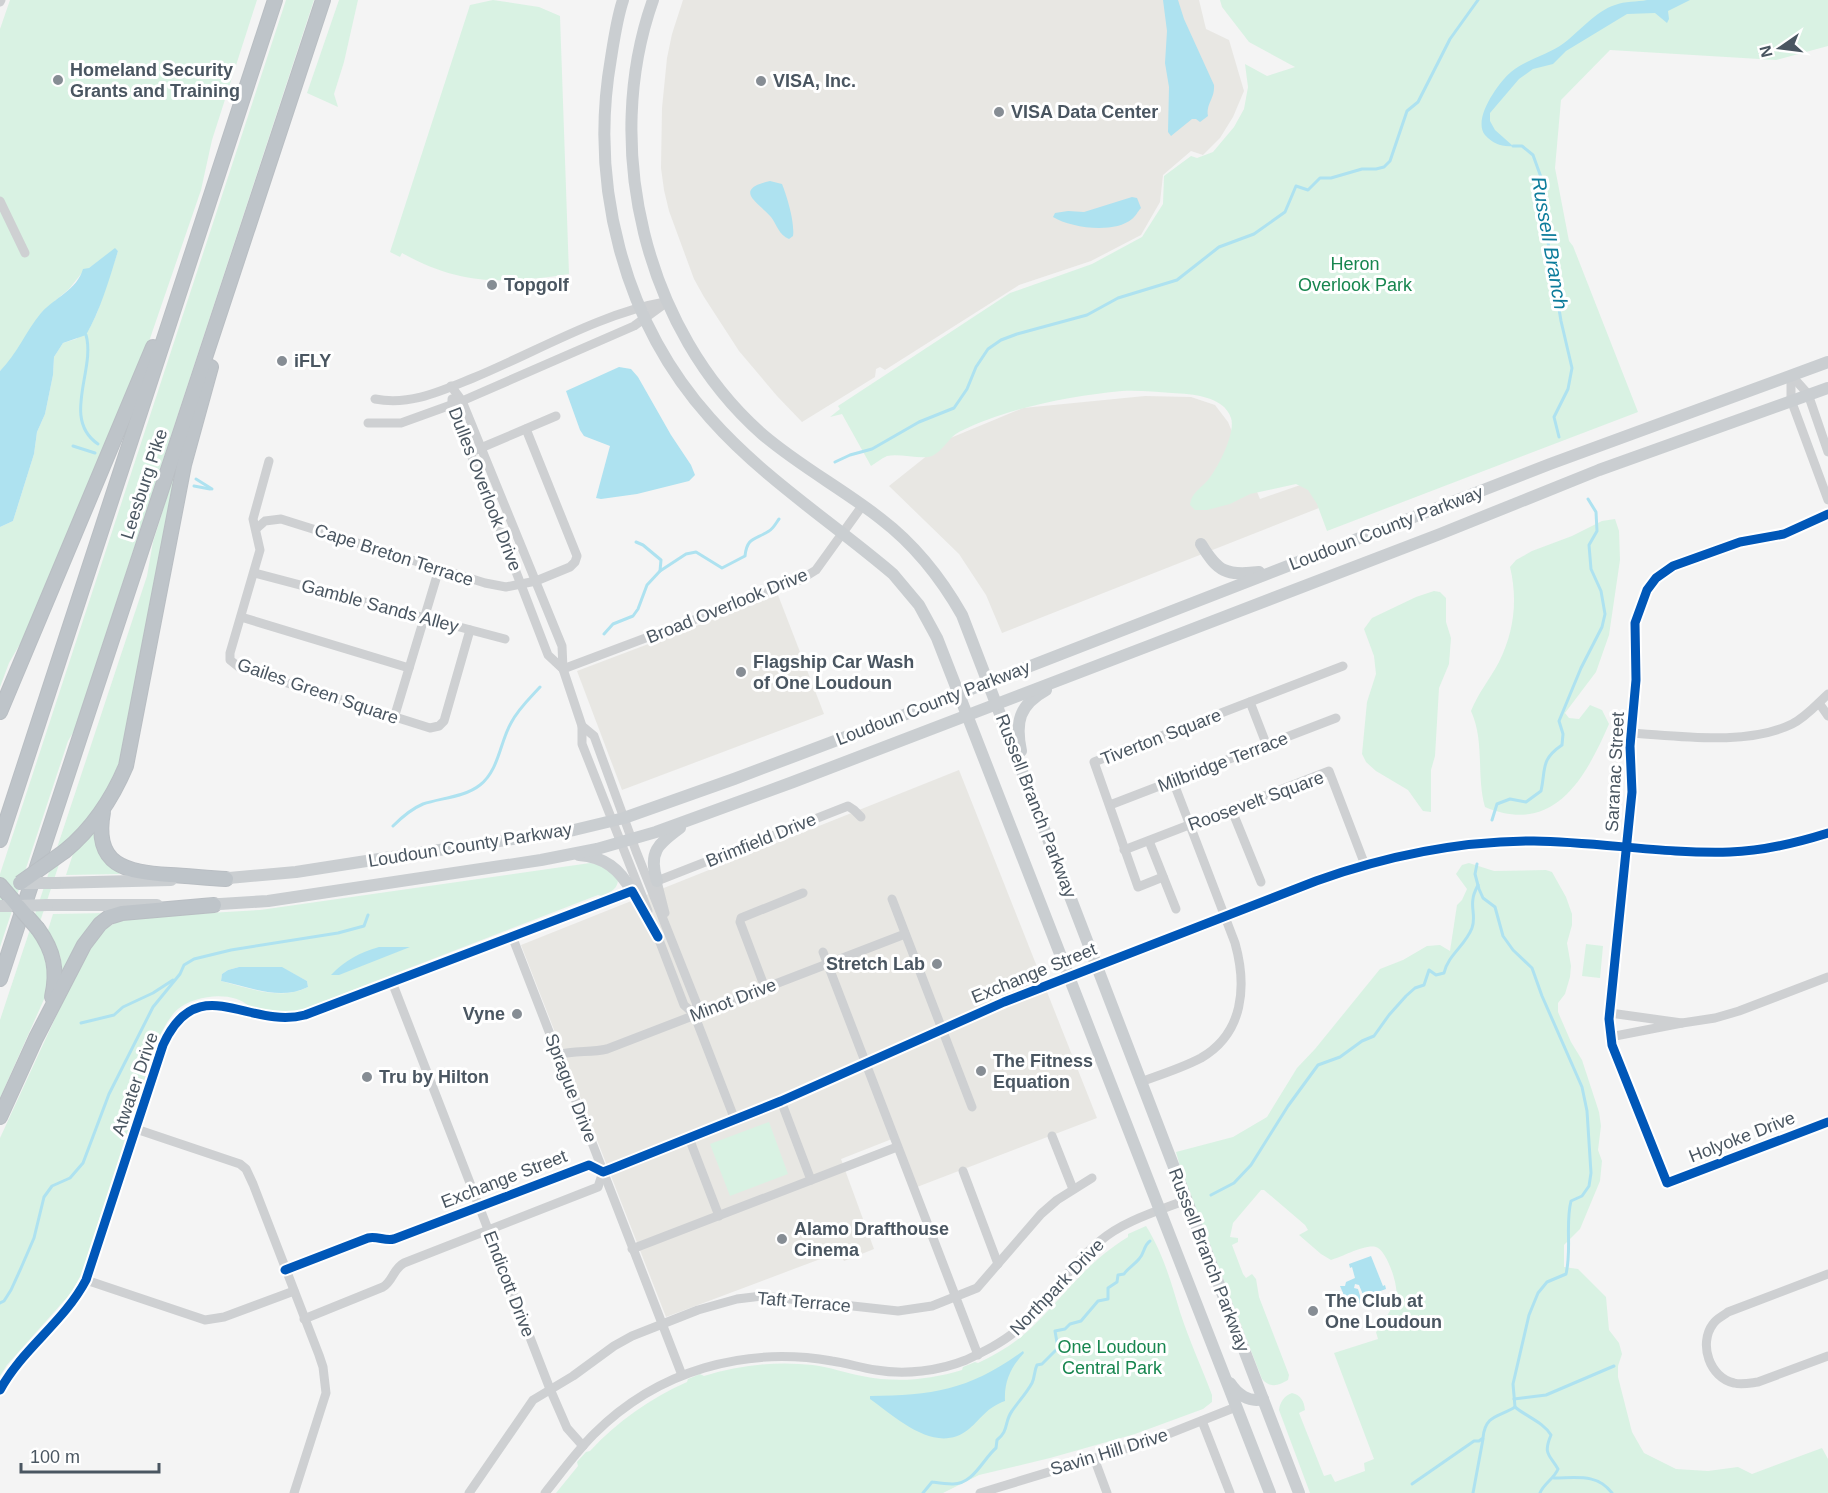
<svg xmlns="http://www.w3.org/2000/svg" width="1828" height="1493" viewBox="0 0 1828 1493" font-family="Arial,sans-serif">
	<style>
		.commercial { fill: #e8e7e3 }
		.green { fill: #d9f2e3; fill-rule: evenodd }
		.water { fill: #aee2f0 }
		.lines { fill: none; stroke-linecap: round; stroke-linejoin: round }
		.stream { stroke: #aee2f0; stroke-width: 3 }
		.highway-casing { stroke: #b9bec3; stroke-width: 16 }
		.minor { stroke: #ced0d2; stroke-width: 9 }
		.major { stroke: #caced1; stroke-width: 12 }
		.highway { stroke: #bec4c9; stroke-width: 14 }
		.highway-bridge-casing { stroke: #b9bec3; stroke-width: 16; stroke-linecap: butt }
		.major-bridge { stroke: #caced1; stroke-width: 12 }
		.highway-bridge { stroke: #bec4c9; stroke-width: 14 }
		.cycleway-casing { stroke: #fff; stroke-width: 13 }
		.cycleway { stroke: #0057b8; stroke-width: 9 }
		.poi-dot { fill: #868d94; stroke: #fff; stroke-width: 2 }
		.labels { text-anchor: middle; stroke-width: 6; stroke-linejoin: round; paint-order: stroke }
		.poi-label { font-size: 18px; font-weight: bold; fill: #4a5661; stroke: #fff; text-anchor: start }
		.park-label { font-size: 18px; fill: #17864f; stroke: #fff }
		.street-label { font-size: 18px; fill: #4a5661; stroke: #fff }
		.water-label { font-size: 20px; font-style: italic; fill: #0c7c9b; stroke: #fff }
	</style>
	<rect width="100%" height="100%" fill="#f4f4f4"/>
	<!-- commercial -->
	<g class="commercial">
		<polygon points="683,0 1199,0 1206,29 1229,40 1244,91 1233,117 1220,138 1203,155 1191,151 1163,175 1160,202 1141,235 1091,261 1019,285 885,370 880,367 876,369 875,377 802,422 777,396 739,351 704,297 694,279 669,211 664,190 661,168 662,108 667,58 672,34"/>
		<polygon points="1145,396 1191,397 1215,405 1228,422 1260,499 1309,482 1319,508 1002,633 986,595 959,554 889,486 948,439 1023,408"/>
		<polygon points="778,595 824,714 622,790 577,671"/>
		<polygon points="959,770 1097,1118 917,1187 897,1137 841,1159 874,1249 844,1261 839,1252 666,1317 521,945"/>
	</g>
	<!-- green -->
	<g class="green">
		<polygon points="10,0 257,0 212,140 201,190 132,391 31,625 9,663 0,687 0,527 13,521 34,454 37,432 45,414 53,375 54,357 63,343 76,339 89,329 97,313 118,251 115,249 81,274 69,289 42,312 15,355 0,371 0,29"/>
		<polygon points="286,0 314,0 74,731 68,741 0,947 0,874"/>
		<polygon points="339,0 358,0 344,62 334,94 338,107 307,93"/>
		<path d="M493,0l46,7 21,9 9,258c-64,10 -108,12 -167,-21l-2,4 -10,-5 80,-247z"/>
		<path d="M1220,0h608v46l-52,14 -166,-10 -49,50 -6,68 14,73 4,5 65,166 -311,119 -10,-27 -9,-14 -12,-6 -46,10 -20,10 -23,6h-12l-5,-5c1,-12 10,-16 18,-25 10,-12 28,-47 23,-62 -7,-22 -39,-24 -59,-25 -16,-1 -34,-3 -50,-2 -52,5 -116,17 -163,41 -10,5 -15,18 -27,24 -10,4 -33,-3 -45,0 -5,2 -11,7 -16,10l-29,-52 -12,3 10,-8 -2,-3 172,-113 82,-29 50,-27 21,-33 1,-28 27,-20 6,2 16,-6 21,-25 10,-18 4,-22 -3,-23 22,12 28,-9 -46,-25 -27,-35z"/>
		<polygon points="181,453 121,758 106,794 84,825 66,843 35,937 40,943 48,966 49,988 0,1098 0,1020 147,576 153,542"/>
		<path d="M1615,519l4,12 1,29 -11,75 -13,37 -31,41 4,5 10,1 11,-14 12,5 7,14c-24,55 -55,112 -124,83 -9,-32 0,-65 -14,-96 7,-18 19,-32 28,-49 15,-30 19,-62 11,-95l6,-7 16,-9 40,-15 30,-15z"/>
		<polygon points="1434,591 1440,592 1446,598 1446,622 1451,638 1449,664 1439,688 1435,756 1431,770 1431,812 1423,811 1408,790 1376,771 1366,762 1362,754 1367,702 1376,674 1374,656 1364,629 1372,618 1416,597"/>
		<polygon points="95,831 112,867 120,874 66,875 73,854"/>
		<path d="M590,863l14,2 14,11c1,13 -6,15 -16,20l-4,-1 -297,115c-18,3 -34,0 -51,-3 -17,-17 -55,-12 -72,2 -10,9 -15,21 -21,32l-76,234 -10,18 -64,72 -7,11v-238l87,-189 12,-16 24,-15 137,-8zM239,967h42l26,14 1,6c-28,14 -59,1 -87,-6l1,-7 6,-4z"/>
		<path d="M1469,863l25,8 52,-1 6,2 14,25 6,17v11l-5,18 4,23 -1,11 -5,17 -7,9v9l13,30 11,18 17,52 2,14 -3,24 4,11 -2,20 -20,48 -16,16v22l14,2 28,28 3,33 10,13 3,11 -4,12v11l14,55 12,21 32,16 32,2 30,-4 14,7 70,-26 6,11v34h-518l-31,-83c1,-8 5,-14 13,-17 9,2 12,8 13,17l-6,3 25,63 7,-2 4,8 30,-11 -1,-8 10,-4 -40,-106 44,-14 -2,-7 3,-3c5,-10 15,-21 17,-33 3,-10 -10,-47 -20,-49 -11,-3 -34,10 -45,13l-10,-6 -22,-19 9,-5 -3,-5 -41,-35h-3l-28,33 -3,14 8,1v4l-6,3 11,29 3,4 6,-4 4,5 3,18 30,78 -1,5c-10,6 -18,8 -26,-1l-81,-209 -5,-18 57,-15 34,-20 30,-49 18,-19 65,-80 23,-9 24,-14 13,-1 10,6 7,-46 5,-5 5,-11 -11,-15 6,-9z"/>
		<polygon points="108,913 63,973 60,956 48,930 53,914"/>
		<polygon points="1586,944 1603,946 1600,978 1582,976"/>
		<polygon points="769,1122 788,1174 730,1196 710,1144"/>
		<path d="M1146,1226c17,27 25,56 34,86 9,28 22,56 32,83v7l-9,7 -68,25 -85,24 -71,17 -36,18h-387l22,-27 -1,-4 9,-10 4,-1c28,-30 59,-52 97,-69l1,-3 12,-5 4,2c35,-11 72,-15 109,-11 17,2 32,8 49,11 34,7 67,4 100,-6l1,-3 12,-5 3,1c19,-9 36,-19 51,-33 35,-33 56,-67 99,-93v-3z"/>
	</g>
	<!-- water -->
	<g class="water">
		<path d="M1163,0h15l6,19 30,66c1,14 -8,18 -6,31l-8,6 -4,-3h-4l-21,17 -3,-4 1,-45 -4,-24 2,-32z"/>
		<path d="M1647,0h43l-22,11 1,8 -2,4 -12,-10 -28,1 -61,37 -13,13 -20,5 -14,10 -29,34v8l5,9 18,16c-11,1 -20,-2 -28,-11 -13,-16 14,-53 26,-63 16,-13 37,-17 53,-29 16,-12 32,-32 51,-38 10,-4 22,-3 32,-5z"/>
		<path d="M770,181l12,3c5,12 13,39 11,52l-4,3c-10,-4 -12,-14 -18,-22 -13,-15 -39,-27 -1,-36z"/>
		<path d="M1132,197l5,1 4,10c-3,3 -6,9 -9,11 -18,15 -61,9 -79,-2l2,-4 13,-2 16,1z"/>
		<path d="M115,248l3,3c-9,29 -17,58 -32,84l-23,8 -9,14 -1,18 -8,39 -8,18 -3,22 -21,67 -13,6v-156c17,-17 26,-40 41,-58 13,-15 36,-23 42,-44l6,-1z"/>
		<polygon points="619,367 631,369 638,377 671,435 691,465 695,475 689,481 637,494 601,499 596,498 610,446 584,436 580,430 566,391"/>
		<path d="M379,947h31l-71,28h-8c14,-15 28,-22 48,-28z"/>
		<path d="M239,967h43l25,14 1,6c-28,14 -58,0 -87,-6l1,-7 6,-4z"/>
		<polygon points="1371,1256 1383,1286 1385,1285 1386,1289 1364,1297 1359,1285 1355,1284 1354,1288 1358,1289 1361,1299 1360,1303 1356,1305 1356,1308 1347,1307 1342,1302 1346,1300 1340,1286 1345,1286 1346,1282 1355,1278 1352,1267 1350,1268 1349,1264"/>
		<path d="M1023,1351l1,2c-13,14 -20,28 -19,48 -19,7 -22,16 -36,28 -33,27 -72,-11 -99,-30v-3c64,0 101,-7 153,-45z"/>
	</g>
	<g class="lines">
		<!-- stream -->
		<g class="stream">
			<polyline points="1513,146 1522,146 1533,155 1542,180 1544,218 1561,321 1572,368 1568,389 1554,417 1559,437"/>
			<path d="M86,335c10,34 -25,84 12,109"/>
			<polyline points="73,446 95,453"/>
			<polyline points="835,462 850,455 872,449 919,422 954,408 967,389 976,367 988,349 1001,340 1017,334 1087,315 1118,298 1177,280 1219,247 1254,234 1285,212 1296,186 1308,190 1320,178 1331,178 1362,169 1376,169 1384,167 1390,161 1407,111 1418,102 1450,39 1478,0"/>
			<polyline points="196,479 212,489"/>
			<polyline points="194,486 210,489"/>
			<polyline points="636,542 643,545 661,560 660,571"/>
			<path d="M604,634l9,-10 20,-8 5,-7 9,-24 13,-14 26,-17 10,-2 26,16 23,-12c2,-19 10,-16 24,-25 4,-2 7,-8 10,-12"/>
			<path d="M1492,820l5,-16 13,-5 16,3 15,-11c5,-22 -1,-31 21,-46l1,-11 -4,-13 22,-53 21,-41 3,-13 -4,-23 -10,-22 -2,-24 8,-14 -1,-19 -8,-13"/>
			<path d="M393,826c9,-9 18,-17 30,-22 18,-6 42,-7 57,-19 19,-15 20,-43 31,-62 7,-14 19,-25 29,-36"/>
			<path d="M1477,864l-2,10 4,15 4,9 12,9 8,29 10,14 19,18 10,28 40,91 5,24 4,62 -2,13 -7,10 -11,5c-6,24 1,48 -5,73l-19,8 -9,11 -9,22 -16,69 2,23c12,10 28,15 36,28 -8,19 -2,19 7,34 -4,10 -14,14 -18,24"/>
			<polyline points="81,1023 114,1015 123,1007 153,993 173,980"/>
			<path d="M1211,1195l23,-12 17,-18 37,-59 30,-41 22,-8 22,-16 12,-5 15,-21 17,-19 9,-8 9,-3 5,-15 7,5 8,-2c4,-18 21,-27 28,-45 4,-10 -1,-20 1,-29 0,-4 3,-10 5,-14"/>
			<polyline points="0,1303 4,1301 11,1290 21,1268 34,1238 44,1197 52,1186 70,1178 83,1163 109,1094 153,1007 180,974 184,965 194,959 231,950 338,933 364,926 368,915"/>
			<polyline points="1514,1399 1546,1395 1614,1366"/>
			<path d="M1554,1478c22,0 43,-5 58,15"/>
			<path d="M1412,1484l62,-43h5l4,-3c2,-24 17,-21 32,-31"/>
			<path d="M923,1493l9,-11c7,1 13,2 20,2 21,1 31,-25 44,-36l1,-8c12,-9 7,-18 15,-29 6,-9 14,-17 20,-28 3,-6 2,-12 5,-18l5,-1 16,-16 -3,-17 10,-2 5,-5 11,-3 17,-20 10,-2v-11l9,-6 1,-7 6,-1c4,-6 10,-9 15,-15 6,-6 4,-13 11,-18"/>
			<polyline points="1473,1493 1483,1439"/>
		</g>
		<!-- highway casing -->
		<g class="highway-casing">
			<g id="highway">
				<polyline points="0,712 153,347"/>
				<path d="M103,812c-10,54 23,60 67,63 19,1 37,3 56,4"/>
				<polyline points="0,840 275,0"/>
				<path d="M65,851c28,-23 47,-52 61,-85l58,-301 27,-98"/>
				<polyline points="0,885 18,906"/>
				<path d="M38,929c16,22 20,42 14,68"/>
				<polyline points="0,979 323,0"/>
				<polyline points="0,1117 36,1038 84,945 100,924 109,917 122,913 214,905"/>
			</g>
		</g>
		<!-- minor -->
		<g class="minor">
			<polyline points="0,2 1,0"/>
			<polyline points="0,201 25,253"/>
			<polyline points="1791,375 1791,400 1828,500"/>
			<polyline points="1791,375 1808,394 1828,452"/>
			<polyline points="451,386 462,401 562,646 563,669 582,726 582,744 648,911"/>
			<path d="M375,399c35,7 66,-8 98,-21 61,-25 128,-65 192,-76"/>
			<polyline points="452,399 452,405 548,655 563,669"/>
			<polyline points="368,423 401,423 462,401 634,326 667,302"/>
			<polyline points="476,450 556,416"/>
			<polyline points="269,461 253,519 260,550 230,653 230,660 240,668 430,728 439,726 444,721 470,630"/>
			<polyline points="1828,514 1784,534 1740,542 1673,566 1656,578 1647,590 1635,623 1636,680 1630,746 1632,792 1609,1019 1612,1045 1667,1183 1828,1122"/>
			<polyline points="256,529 265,521 281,519 485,583 506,587 536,581 570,567 575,562 577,556 526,429"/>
			<polyline points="255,573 505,639"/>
			<polyline points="241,617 409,668"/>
			<polyline points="563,669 800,580 816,570 862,506"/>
			<polyline points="1250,702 1267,746"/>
			<polyline points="1819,703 1828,716"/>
			<polyline points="394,718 439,569"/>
			<polyline points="582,726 594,736 636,851 696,1002 697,1005 694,1014"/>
			<path d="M1631,733c49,3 116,13 161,-9 14,-7 25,-20 36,-30"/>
			<polyline points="1110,805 1336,718"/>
			<polyline points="1231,808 1261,882"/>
			<polyline points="1149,841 1176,909"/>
			<polyline points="1124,850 1329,771 1365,865"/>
			<polyline points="1163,877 1138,887 1094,762 1343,666"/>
			<polyline points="892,899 972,1107"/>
			<polyline points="665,913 657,881 848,806 854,810 861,817"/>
			<polyline points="656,932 684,1005 694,1014 735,1120"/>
			<polyline points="512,936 682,1375"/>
			<polyline points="823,952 978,1355"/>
			<polyline points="392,982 550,1389 567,1428 583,1446"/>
			<polyline points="765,988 740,922 741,918 803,893"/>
			<polyline points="1610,1013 1682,1023 1610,1037"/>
			<polyline points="1682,1023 1715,1018 1739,1011 1828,977"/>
			<path d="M558,1055c16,-5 32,-2 49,-6l298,-115"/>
			<path d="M1140,1082c20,-7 42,-14 61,-24 43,-25 46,-72 34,-115l-62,-162"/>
			<polyline points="781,1101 811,1180"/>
			<polyline points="136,1129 240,1164 246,1169 253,1184 319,1355 323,1367 326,1393 294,1493"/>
			<polyline points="1052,1136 1073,1189"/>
			<polyline points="689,1138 719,1216"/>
			<polyline points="963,1171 998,1264"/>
			<polyline points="632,1249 897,1147"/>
			<path d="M285,1270l83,-32c9,-2 17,3 26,1l195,-74 14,7 8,-3 170,-68 223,-99 312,-121c70,-25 143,-40 218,-40 66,1 131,13 196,11 34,-1 66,-9 98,-19"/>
			<path d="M1828,1274l-100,38c-5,4 -12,7 -15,12 -15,20 -3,54 21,59 8,2 16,0 24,-1l70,-26"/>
			<polyline points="86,1280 205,1320 224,1317 294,1291"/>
			<path d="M304,1319l79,-32c10,-6 10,-18 21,-24l194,-76 5,-15"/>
			<path d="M0,1390c22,-41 64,-68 86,-110l77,-235c35,-77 85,-15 142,-30l327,-124 26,46"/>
			<polyline points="1202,1421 1230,1493"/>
			<polyline points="1094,1458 1107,1493"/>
			<polyline points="469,1493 533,1400 573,1376 614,1346 632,1336 698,1310 737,1299 762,1296 898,1311 932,1306 977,1288 1041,1214 1057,1200 1092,1178"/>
			<path d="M545,1493c16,-20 31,-41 49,-59 64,-64 151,-88 238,-73 15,2 29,7 44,9 29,5 63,1 90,-10 17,-8 36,-17 51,-30 30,-27 51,-63 83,-89 23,-20 58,-30 86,-41"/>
			<polyline points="980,1493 1148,1442 1236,1407"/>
		</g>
		<!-- major -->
		<g class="major">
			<path d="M623,0c-6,18 -9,39 -12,58 -22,126 12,263 99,360 53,60 122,104 183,156l26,31 18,33 333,855"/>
			<path d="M653,0c-52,146 -8,331 109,434 37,32 81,55 119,85 34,26 60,59 81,96l337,878"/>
			<path d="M1201,544c17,28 25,32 58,28"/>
			<path d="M1021,751c-6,-29 -2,-46 25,-61"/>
			<path d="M579,855c26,2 40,14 53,36"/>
			<polyline points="218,879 296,872 392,857 574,830 624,818 734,779 938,702 1550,464 1828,362"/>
			<path d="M657,881c-9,-29 1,-37 23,-53"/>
			<polyline points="55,883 171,880"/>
			<polyline points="47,905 157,905"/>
			<polyline points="204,905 268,901 541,860 597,849 656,832 793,782 1151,645 1440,534 1599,470 1828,388"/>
			<polyline points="0,906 18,906"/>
			<path d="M1230,1383c7,11 19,20 33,16"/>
		</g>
		<!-- highway -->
		<use href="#highway" class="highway"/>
		<!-- highway-bridge casing -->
		<g class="highway-bridge-casing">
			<g id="highway-bridge">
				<polyline points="20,883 65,851"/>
				<polyline points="18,906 38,929"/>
			</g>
		</g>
		<!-- major-bridge -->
		<g class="major-bridge">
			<polyline points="20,883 55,883"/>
			<polyline points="18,906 47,905"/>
		</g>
		<!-- highway-bridge -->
		<use href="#highway-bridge" class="highway-bridge"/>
		<!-- cycleway casing -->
		<g class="cycleway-casing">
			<g id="cycleway">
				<polyline points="1828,514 1784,534 1740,542 1673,566 1656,578 1647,590 1635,623 1636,680 1630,746 1632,792 1609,1019 1612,1045 1667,1183 1828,1122"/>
				<path d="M285,1270l83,-32c9,-2 17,3 26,1l195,-74 14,7 8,-3 170,-68 223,-99 312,-121c70,-25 143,-40 218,-40 66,1 131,13 196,11 34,-1 66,-9 98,-19"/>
				<path d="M0,1390c22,-41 64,-68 86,-110l77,-235c35,-77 85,-15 142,-30l327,-124 26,46"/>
			</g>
		</g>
		<!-- cycleway -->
		<use href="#cycleway" class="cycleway"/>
	</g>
	<!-- markers -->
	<g class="poi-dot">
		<circle cx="58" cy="80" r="6"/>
		<circle cx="761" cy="81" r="6"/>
		<circle cx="999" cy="112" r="6"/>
		<circle cx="492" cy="285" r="6"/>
		<circle cx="282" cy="361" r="6"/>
		<circle cx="741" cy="672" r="6"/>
		<circle cx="937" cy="964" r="6"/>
		<circle cx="517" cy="1014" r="6"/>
		<circle cx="981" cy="1071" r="6"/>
		<circle cx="367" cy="1077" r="6"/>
		<circle cx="782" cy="1239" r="6"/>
		<circle cx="1313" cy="1311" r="6"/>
	</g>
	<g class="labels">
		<!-- poi labels -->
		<g class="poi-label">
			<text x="70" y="76">Homeland Security<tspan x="70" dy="21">Grants and Training</tspan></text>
			<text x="773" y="87">VISA, Inc.</text>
			<text x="1011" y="118">VISA Data Center</text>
			<text x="504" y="291">Topgolf</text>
			<text x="294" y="367">iFLY</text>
			<text x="753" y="668">Flagship Car Wash<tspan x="753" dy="21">of One Loudoun</tspan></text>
			<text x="925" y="970" text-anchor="end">Stretch Lab</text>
			<text x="505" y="1020" text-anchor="end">Vyne</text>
			<text x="993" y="1067">The Fitness<tspan x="993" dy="21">Equation</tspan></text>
			<text x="379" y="1083">Tru by Hilton</text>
			<text x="794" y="1235">Alamo Drafthouse<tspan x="794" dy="21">Cinema</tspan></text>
			<text x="1325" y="1307">The Club at<tspan x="1325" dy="21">One Loudoun</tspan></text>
		</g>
		<!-- park labels -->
		<g class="park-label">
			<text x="1355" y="270">Heron<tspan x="1355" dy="21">Overlook Park</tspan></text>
			<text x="1112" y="1353">One Loudoun<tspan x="1112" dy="21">Central Park</tspan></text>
		</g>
		<!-- street labels -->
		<g class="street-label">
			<text transform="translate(144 484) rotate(-72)" y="6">Leesburg Pike</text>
			<text transform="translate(485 489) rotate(69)" y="6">Dulles Overlook Drive</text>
			<text transform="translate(1386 528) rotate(-21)" y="6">Loudoun County Parkway</text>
			<text transform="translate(394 555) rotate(18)" y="6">Cape Breton Terrace</text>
			<text transform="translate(380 606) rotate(15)" y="6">Gamble Sands Alley</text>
			<text transform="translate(727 606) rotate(-22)" y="6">Broad Overlook Drive</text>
			<text transform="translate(318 691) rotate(19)" y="6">Gailes Green Square</text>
			<text transform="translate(933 703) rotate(-21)" y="6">Loudoun County Parkway</text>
			<text transform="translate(1161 737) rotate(-21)" y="6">Tiverton Square</text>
			<text transform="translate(1223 762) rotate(-21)" y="6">Milbridge Terrace</text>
			<text transform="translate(1615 772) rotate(-87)" y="6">Saranac Street</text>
			<text transform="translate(1256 801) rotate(-20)" y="6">Roosevelt Square</text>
			<text transform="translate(1036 806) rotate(69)" y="6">Russell Branch Parkway</text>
			<text transform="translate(761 840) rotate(-22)" y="6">Brimfield Drive</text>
			<text transform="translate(470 845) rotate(-9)" y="6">Loudoun County Parkway</text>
			<text transform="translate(1034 973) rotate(-22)" y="6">Exchange Street</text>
			<text transform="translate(733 1000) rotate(-21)" y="6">Minot Drive</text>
			<text transform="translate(135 1084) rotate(-71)" y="6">Atwater Drive</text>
			<text transform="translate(571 1088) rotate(69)" y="6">Sprague Drive</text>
			<text transform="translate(1742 1137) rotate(-21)" y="6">Holyoke Drive</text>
			<text transform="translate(504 1179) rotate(-21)" y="6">Exchange Street</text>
			<text transform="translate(1209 1260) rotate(69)" y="6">Russell Branch Parkway</text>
			<text transform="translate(509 1284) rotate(69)" y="6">Endicott Drive</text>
			<text transform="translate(1057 1287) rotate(-46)" y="6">Northpark Drive</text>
			<text transform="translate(804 1302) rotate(5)" y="6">Taft Terrace</text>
			<text transform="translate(1109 1452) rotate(-17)" y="6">Savin Hill Drive</text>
		</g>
		<!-- water labels -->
		<g class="water-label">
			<text transform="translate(1550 243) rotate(80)" y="7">Russell Branch</text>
		</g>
	</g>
	<!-- north arrow -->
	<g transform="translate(1780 48) rotate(256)" stroke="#ffffff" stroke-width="4.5" paint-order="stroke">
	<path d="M0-4.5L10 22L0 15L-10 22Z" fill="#4a5661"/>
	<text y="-9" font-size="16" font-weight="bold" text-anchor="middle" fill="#4a5661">N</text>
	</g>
	<!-- scale -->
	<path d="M21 1463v9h138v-9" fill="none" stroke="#4a5661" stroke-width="3"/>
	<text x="30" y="1463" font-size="18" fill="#4a5661" stroke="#ffffff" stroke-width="4.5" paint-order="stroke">100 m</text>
</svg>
